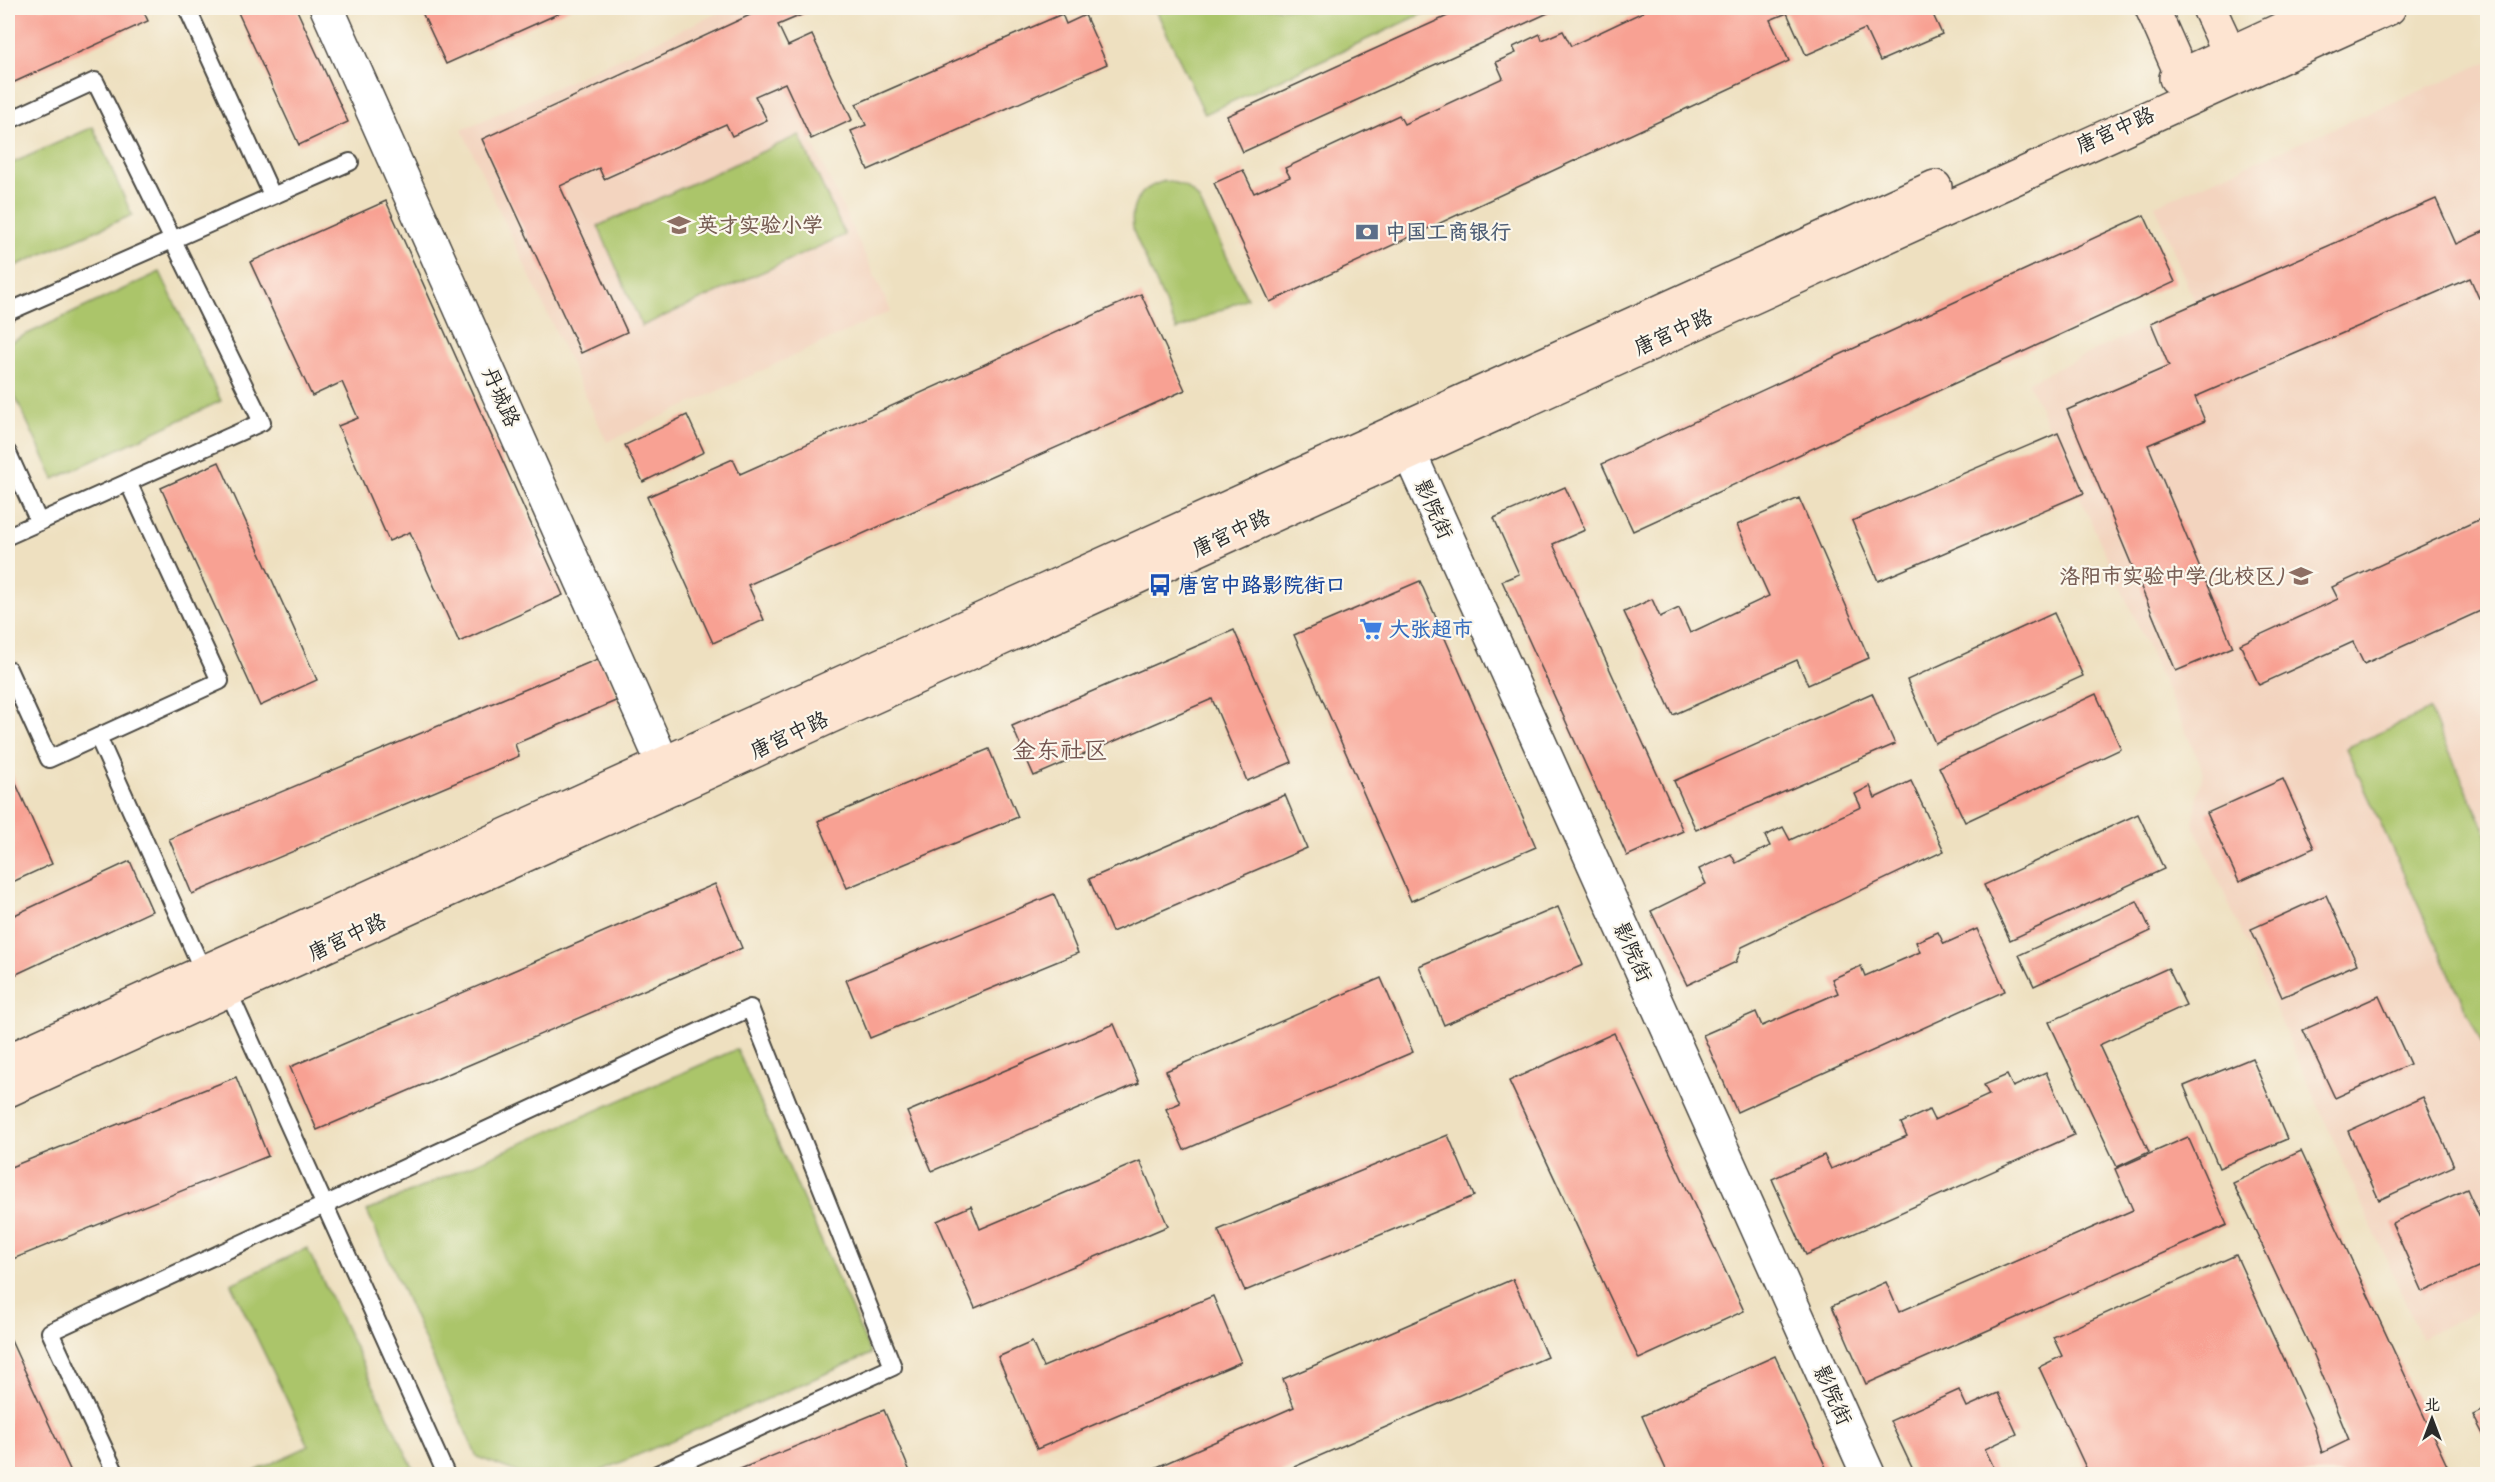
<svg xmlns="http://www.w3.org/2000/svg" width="2495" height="1482" viewBox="0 0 2495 1482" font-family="Caveat,'LXGW WenKai TC',sans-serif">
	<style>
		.built { fill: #f3d4bf }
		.green { fill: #abc56b; stroke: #6b784b; stroke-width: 1.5 }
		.building { fill: #f8a193 }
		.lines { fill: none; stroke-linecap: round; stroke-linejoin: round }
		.service-casing { stroke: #484641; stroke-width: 20 }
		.minor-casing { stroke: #484641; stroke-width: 36 }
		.secondary-casing { stroke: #484641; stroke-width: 36 }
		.service { stroke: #fff; stroke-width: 16 }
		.minor { stroke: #fff; stroke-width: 33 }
		.secondary { stroke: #fde4d1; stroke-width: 33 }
		.labels { text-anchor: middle; stroke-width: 4.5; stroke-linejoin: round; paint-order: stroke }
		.street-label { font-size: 21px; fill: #2b2b2b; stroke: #fbf7ec }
		.education-label { font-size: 21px; font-weight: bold; fill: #785e54; stroke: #fbf7ec; text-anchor: start }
		.service-label { font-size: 21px; font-weight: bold; fill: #4e5e75; stroke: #fbf7ec; text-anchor: start }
		.transit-label { font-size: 21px; font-weight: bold; fill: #164399; stroke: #fbf7ec; text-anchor: start }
		.shop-label { font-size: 21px; font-weight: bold; fill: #366cbe; stroke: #fbf7ec; text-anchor: start }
		.quarter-label { font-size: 24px; fill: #73544f; stroke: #fbf7ec }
	</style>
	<rect width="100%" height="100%" fill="#fbf7ec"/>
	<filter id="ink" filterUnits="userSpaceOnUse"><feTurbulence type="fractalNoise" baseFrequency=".0167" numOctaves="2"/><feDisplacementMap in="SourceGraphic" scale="12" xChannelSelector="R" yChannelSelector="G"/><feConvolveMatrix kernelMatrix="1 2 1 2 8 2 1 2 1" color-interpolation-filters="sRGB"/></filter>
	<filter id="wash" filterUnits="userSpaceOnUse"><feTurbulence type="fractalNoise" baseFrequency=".008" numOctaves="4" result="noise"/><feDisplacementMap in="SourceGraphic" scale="24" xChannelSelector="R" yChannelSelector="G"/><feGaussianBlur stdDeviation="1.35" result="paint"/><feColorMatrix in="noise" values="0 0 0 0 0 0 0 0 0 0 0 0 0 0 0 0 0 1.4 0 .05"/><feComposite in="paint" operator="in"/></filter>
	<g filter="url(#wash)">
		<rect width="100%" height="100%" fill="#eee0c0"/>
		<!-- built -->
		<g class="built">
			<polygon points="729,8 750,8 891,311 607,442 462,130"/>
			<polygon points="2487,62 2487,1305 2421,1338 2193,823 2203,770 2028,382 2195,304 2155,205"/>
		</g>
		<!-- green -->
		<g class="green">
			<polygon points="1155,8 1435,8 1205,114"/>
			<polygon points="93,127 132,215 8,269 8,165"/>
			<polygon points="799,135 845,235 642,326 598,226"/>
			<path d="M1165,181c16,2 24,6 34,19l48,98 -70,32 -43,-97c-6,-26 4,-45 31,-52z"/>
			<polygon points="160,272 221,401 54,479 8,381 8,343"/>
			<polygon points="2430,710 2487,834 2487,1055 2346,748"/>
			<polygon points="737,1049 871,1354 594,1474 522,1474 477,1457 367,1211"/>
			<polygon points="307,1248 416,1474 249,1474 309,1446 231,1284"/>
		</g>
		<g id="blocks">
			<!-- building -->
			<g class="building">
				<polygon points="15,8 142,8 148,21 8,85 8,11"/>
				<polygon points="236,8 296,8 348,122 299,145"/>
				<polygon points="420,8 571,8 446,64"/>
				<polygon points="765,8 818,8 778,25 788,46 812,35 852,120 811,139 785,83 755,96 767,120 732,136 726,124 604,179 599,168 560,186 627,332 581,353 482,139"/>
				<polygon points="1465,8 1559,8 1243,152 1227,116"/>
				<polygon points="1641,8 1930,8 1942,34 1880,61 1865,29 1806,55 1787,13 1770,20 1789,61 1270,302 1214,183 1243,170 1254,193 1290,177 1285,168 1399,115 1404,124 1503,78 1496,62 1516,53 1513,47 1540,34 1542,40 1563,31 1571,46 1643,12"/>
				<polygon points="1062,14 1066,24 1085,15 1107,64 868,170 851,131 866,125 856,104"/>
				<polygon points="2436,199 2456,244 2487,230 2487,295 2479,298 2470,278 2195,397 2205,421 2148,445 2233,647 2176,671 2067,410 2169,366 2151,323"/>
				<polygon points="386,201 563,595 459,642 410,532 389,541 338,426 358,418 342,382 312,396 250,262"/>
				<polygon points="2144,215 2175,282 1633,531 1602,464"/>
				<polygon points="1141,294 1185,390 748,585 764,620 713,643 647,497 733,459 740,474"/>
				<polygon points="687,415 704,452 643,482 625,445"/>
				<polygon points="2058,433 2084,493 1878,581 1852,521"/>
				<polygon points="219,462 317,680 260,706 161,488"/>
				<polygon points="1565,487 1585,530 1553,544 1683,831 1627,856 1502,581 1519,574 1494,518"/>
				<polygon points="1799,498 1869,658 1808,685 1797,660 1673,715 1624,612 1652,599 1660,617 1679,608 1690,633 1769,596 1737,525"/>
				<polygon points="2487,516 2487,608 2364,664 2353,642 2259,685 2240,644 2338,599 2332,587"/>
				<polygon points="1420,581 1536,847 1411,901 1294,635"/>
				<polygon points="2054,613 2083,676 1935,743 1907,680"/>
				<polygon points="1234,630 1292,762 1247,781 1212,699 1034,776 1012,726"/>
				<polygon points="600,658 618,700 515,744 519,756 192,894 169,839"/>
				<polygon points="1872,693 1895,744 1696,830 1674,781"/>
				<polygon points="2096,694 2121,749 1965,822 1939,767"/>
				<polygon points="989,749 1018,817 847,888 818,821"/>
				<polygon points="8,766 52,864 8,884"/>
				<polygon points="2283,779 2314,848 2239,882 2207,813"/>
				<polygon points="1911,781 1944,851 1742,947 1736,962 1687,985 1651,911 1706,884 1699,869 1731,854 1736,863 1770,846 1765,836 1783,827 1790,840 1861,807 1855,794 1870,786 1875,798"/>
				<polygon points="1285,795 1307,848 1112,932 1089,879"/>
				<polygon points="2138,814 2164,869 2010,940 1984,885"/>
				<polygon points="130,861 152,911 8,978 8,918"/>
				<polygon points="715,884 742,948 317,1130 290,1067"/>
				<polygon points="1054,894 1078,953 870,1038 846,980"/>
				<polygon points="2326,895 2357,964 2282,997 2251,929"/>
				<polygon points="2137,901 2151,931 2034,986 2019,955"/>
				<polygon points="1558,907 1583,965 1444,1025 1419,966"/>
				<polygon points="1977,929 2005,991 1737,1112 1703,1035 1756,1012 1762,1026 1838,993 1832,979 1861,966 1865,976 1920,952 1916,942 1938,932 1944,944"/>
				<polygon points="2168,968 2186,1005 2099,1045 2149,1152 2117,1167 2049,1022"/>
				<polygon points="1381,978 1413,1052 1184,1150 1166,1109 1180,1103 1166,1071"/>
				<polygon points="2379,996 2410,1064 2335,1098 2303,1030"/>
				<polygon points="1114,1024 1139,1083 932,1171 907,1112"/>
				<polygon points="1614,1033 1744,1311 1639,1359 1509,1081"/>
				<polygon points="2252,1058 2287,1139 2219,1168 2184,1086"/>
				<polygon points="2046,1072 2074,1135 1806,1255 1772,1179 1824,1155 1831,1169 1907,1136 1901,1123 1929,1110 1934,1120 1989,1095 1984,1085 2007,1075 2013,1087"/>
				<polygon points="236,1077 268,1156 8,1261 8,1168"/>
				<polygon points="2423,1097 2454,1166 2379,1200 2348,1131"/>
				<polygon points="1448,1135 1474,1196 1245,1291 1218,1230"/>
				<polygon points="2188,1137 2227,1225 1866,1384 1832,1306 1886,1282 1899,1312 2133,1210 2115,1169"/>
				<polygon points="2301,1151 2450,1472 2444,1474 2089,1474 2039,1367 2062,1356 2053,1337 2236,1255 2314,1425 2322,1453 2349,1440 2314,1355 2233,1183"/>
				<polygon points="1140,1161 1168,1226 975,1308 937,1221 971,1206 980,1229"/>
				<polygon points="2467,1189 2487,1234 2487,1263 2423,1292 2392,1223"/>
				<polygon points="1513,1279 1547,1357 1278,1474 1141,1474 1294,1407 1283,1379"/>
				<polygon points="1213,1296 1241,1362 1037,1449 998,1357 1032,1342 1043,1367"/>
				<polygon points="8,1334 72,1474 8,1474"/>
				<polygon points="1775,1356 1829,1474 1668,1474 1642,1416"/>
				<polygon points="1959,1390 1967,1407 1998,1393 2017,1434 1985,1449 1997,1474 1915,1474 1890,1421"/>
				<polygon points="2487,1408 2487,1442 2473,1415"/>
				<polygon points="884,1410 911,1474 740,1474 738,1470"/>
			</g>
		</g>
	</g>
	<g filter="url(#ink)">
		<use href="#blocks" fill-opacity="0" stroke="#484641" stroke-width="1.5"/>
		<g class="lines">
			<!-- service casing -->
			<g class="service-casing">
				<g id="service">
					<polyline points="187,8 272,195"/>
					<polyline points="8,121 95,81 262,422 8,536"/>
					<polyline points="8,312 350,162"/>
					<polyline points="8,453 39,522"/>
					<polyline points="8,669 49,759 220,681 128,482"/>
					<polyline points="98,737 204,973"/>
					<polyline points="225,984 446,1474"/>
					<polyline points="116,1474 50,1332 750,1008 893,1367 657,1474"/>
				</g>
			</g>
			<!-- minor casing -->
			<g class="minor-casing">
				<g id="minor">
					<polyline points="327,8 674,788"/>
					<polyline points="1399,430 1868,1474"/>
				</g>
			</g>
			<!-- secondary casing -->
			<g class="secondary-casing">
				<g id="secondary">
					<polyline points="2152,8 2191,96"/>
					<polyline points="2209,8 2239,73"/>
					<polyline points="2176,78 2328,8"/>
					<polyline points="8,1061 1935,187"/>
					<polyline points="8,1090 2389,8"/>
				</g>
			</g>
			<!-- service -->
			<use href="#service" class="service"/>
			<!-- minor -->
			<use href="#minor" class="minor"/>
			<!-- secondary -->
			<use href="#secondary" class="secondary"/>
		</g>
	</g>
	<!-- icons -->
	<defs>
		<g id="school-bare" transform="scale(1.8)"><path d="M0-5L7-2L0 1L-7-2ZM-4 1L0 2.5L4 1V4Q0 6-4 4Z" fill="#8d6e63" stroke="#fbf7ec" stroke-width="2.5" paint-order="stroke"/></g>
		<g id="bank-bare" transform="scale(1.8)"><path d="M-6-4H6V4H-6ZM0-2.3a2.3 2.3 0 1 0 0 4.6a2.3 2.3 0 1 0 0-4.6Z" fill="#5c6f8a" stroke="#fbf7ec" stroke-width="2.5" paint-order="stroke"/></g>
		<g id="bus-bare" transform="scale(1.8)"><path d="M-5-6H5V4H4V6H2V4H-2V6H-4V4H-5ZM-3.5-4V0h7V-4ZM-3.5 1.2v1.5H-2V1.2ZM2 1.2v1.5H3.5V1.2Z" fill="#1a4fb4" stroke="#fbf7ec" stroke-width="2.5" paint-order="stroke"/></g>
		<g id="supermarket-bare" transform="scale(1.8)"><path d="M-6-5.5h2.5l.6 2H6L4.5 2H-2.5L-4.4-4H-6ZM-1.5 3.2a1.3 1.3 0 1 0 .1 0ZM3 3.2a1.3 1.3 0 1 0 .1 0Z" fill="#3f7fe0" stroke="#fbf7ec" stroke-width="2.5" paint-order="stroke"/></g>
	</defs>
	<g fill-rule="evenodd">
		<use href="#school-bare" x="679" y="225"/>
		<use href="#bank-bare" x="1367" y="232"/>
		<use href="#school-bare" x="2301" y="576"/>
		<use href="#bus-bare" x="1160" y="585"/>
		<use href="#supermarket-bare" x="1371" y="629"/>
	</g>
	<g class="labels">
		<!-- street labels -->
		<g class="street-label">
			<text transform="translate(2115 130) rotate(-24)" y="7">唐宫中路</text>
			<text transform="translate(1673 332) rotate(-24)" y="7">唐宫中路</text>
			<text transform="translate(501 397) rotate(66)" y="7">丹城路</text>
			<text transform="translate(1434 509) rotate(66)" y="7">影院街</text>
			<text transform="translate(1231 533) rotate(-25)" y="7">唐宫中路</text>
			<text transform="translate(789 735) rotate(-25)" y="7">唐宫中路</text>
			<text transform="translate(347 937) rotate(-25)" y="7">唐宫中路</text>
			<text transform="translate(1633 952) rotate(66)" y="7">影院街</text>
			<text transform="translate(1833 1395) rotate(66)" y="7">影院街</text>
		</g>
		<!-- education labels -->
		<g class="education-label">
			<text x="697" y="232">英才实验小学</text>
			<text x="2283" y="583" text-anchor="end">洛阳市实验中学(北校区)</text>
		</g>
		<!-- service labels -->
		<g class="service-label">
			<text x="1385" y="239">中国工商银行</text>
		</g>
		<!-- transit labels -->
		<g class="transit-label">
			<text x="1178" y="592">唐宫中路影院街口</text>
		</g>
		<!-- shop labels -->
		<g class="shop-label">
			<text x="1389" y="636">大张超市</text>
		</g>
		<!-- quarter labels -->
		<g class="quarter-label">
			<text x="1060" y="758">金东社区</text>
		</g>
	</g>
	<!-- margin -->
	<rect width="2495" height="1482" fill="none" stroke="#fbf7ec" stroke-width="30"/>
	<!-- north arrow -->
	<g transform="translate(2432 1419)" stroke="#fbf7ec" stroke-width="4.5" paint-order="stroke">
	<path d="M0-4.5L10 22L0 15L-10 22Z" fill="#2b2b2b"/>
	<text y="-9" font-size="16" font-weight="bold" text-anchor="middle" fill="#2b2b2b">北</text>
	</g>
</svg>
